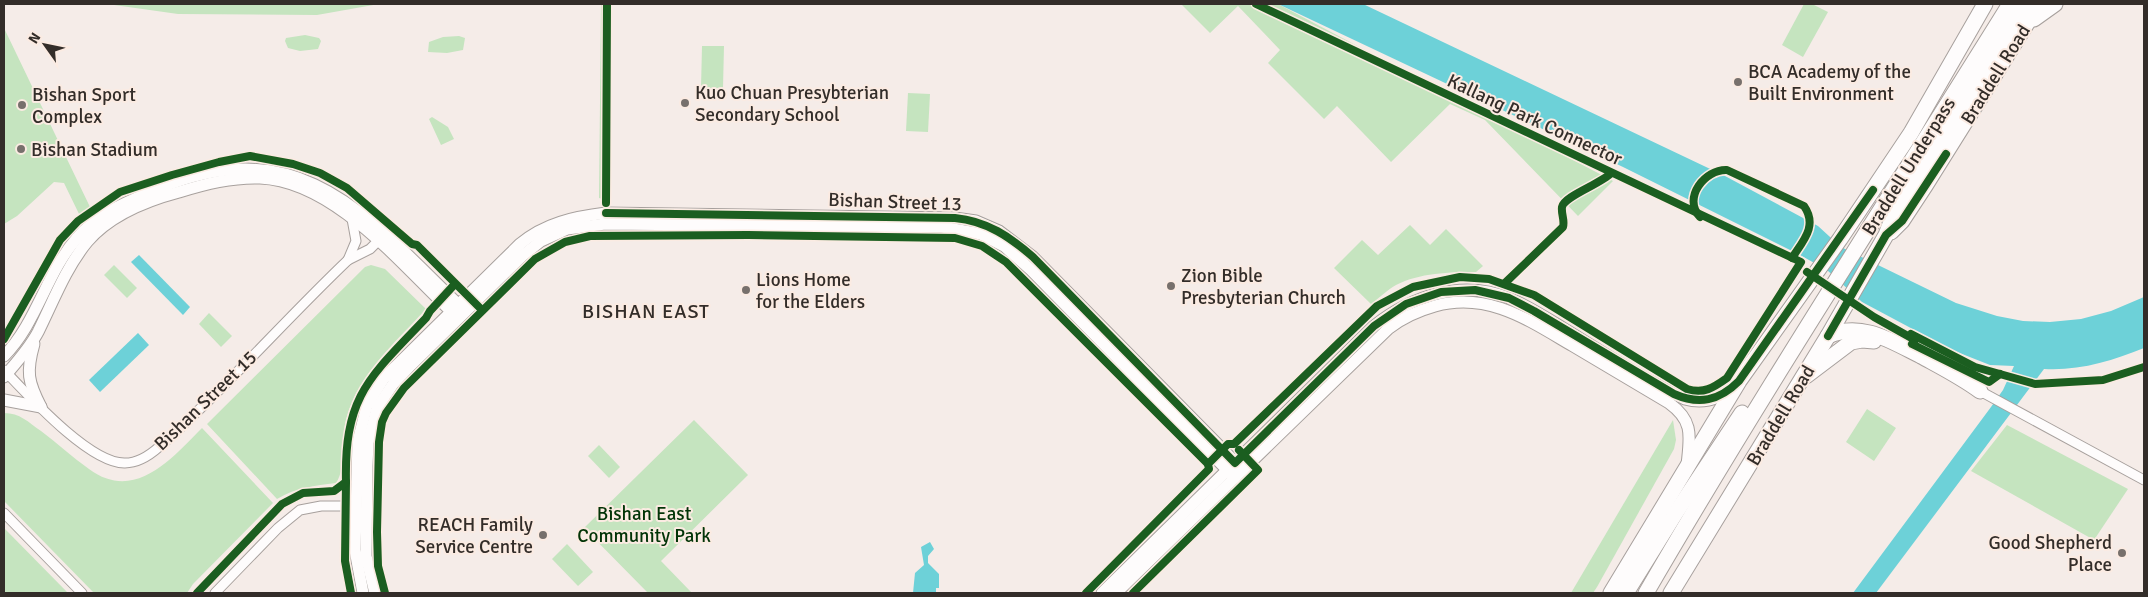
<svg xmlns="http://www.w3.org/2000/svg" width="2148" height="597" viewBox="0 0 2148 597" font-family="Signika,sans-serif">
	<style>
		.green { fill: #c5e4bf }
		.water { fill: #6dd1d8 }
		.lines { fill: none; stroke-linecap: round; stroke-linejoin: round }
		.street-casing { stroke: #a7a09d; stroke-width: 11 }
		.secondary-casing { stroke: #a7a09d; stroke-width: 13 }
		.highway-casing { stroke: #a7a09d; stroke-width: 17 }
		.street { stroke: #fefcfc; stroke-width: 9 }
		.secondary { stroke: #fefcfc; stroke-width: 11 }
		.highway { stroke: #fefcfc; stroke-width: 15 }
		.cycleway-casing { stroke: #fbebe2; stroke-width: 11 }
		.cycleway { stroke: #1b5e20; stroke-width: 8 }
		.poi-dot { fill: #77706c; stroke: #fbebe2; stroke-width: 2 }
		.labels { text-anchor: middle; stroke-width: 4; stroke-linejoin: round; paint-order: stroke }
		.poi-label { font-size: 19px; fill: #332d29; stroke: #fbebe2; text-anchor: start }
		.street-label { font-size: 19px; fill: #332d29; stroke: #fbebe2 }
		.park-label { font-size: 19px; fill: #023407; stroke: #fbebe2 }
		.neighbourhood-label { font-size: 20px; letter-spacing: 1px; fill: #332d29; stroke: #fbebe2 }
	</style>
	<rect width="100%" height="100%" fill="#f5ece8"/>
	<!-- green -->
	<g class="green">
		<polygon points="107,4 379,4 317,15 178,14"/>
		<polygon points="601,4 612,4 610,201 599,198"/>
		<polygon points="1181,4 1278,4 1613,181 1578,216 1485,120 1450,104 1391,162 1337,106 1324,119 1268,63 1280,50 1238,6 1210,33"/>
		<polygon points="1804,4 1812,4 1828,12 1803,57 1782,45"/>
		<polygon points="4,28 90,207 80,216 64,183 54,182 17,216 4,224"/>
		<polygon points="305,35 319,38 321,41 318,49 300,51 288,48 285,41 286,38"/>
		<polygon points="459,36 465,38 463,50 447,53 428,52 429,42 443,37"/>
		<polygon points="702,46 724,46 723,88 701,88"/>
		<polygon points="908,93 930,94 928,132 906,131"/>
		<polygon points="432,117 448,127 454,139 441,145 429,119"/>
		<path d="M1410,225l20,20 16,-16 37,37 -7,6c-26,0 -57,1 -80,13 -9,5 -17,13 -25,19l-37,-36 28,-28 16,15z"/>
		<polygon points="114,265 137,288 127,298 104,275"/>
		<path d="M371,265l14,4 41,40c-31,34 -68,65 -80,111 -5,20 1,47 -10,63 -22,3 -39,4 -59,16l-70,-75 158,-157z"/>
		<polygon points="209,313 232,336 221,347 199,324"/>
		<polygon points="1867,409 1896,428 1874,461 1846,442"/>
		<path d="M4,413c16,0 24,9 37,18 16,12 31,26 48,38 46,34 83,-11 113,-41l71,75 -80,81 -6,9h-93l-90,-92z"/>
		<polygon points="694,420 748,475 661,561 692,593 648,593 584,528"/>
		<polygon points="1673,420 1676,440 1674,449 1597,587 1593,593 1571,593"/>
		<polygon points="2007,425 2128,489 2094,540 1971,471"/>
		<polygon points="599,445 620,467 609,478 588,456"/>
		<polygon points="4,528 68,593 4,593"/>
		<polygon points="567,544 593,572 578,586 552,559"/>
	</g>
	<!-- water -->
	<g class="water">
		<path d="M1278,4h85l362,172 93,50 23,21 115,56 41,13 26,5 27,1 31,-3 30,-8 33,-14v51c-32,13 -65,23 -100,21l-168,224h-23l138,-186 12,-17 11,-24 -24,-1 -38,-15 -90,-48 -35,-32 -27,-15 -177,-88z"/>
		<polygon points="139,255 190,307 183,315 131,262"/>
		<polygon points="138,333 149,345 100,392 89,380"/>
		<polygon points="930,542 934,549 928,556 928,563 939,574 939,588 936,588 936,593 913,593 915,573 924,565 921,547"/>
	</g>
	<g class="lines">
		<!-- street casing -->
		<g class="street-casing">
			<g id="street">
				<polyline points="348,260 356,241 352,219"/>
				<path d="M4,370c24,25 86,94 121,93 12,0 25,-8 34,-16 66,-58 125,-126 189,-187l22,-11 8,-8v-6"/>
				<polyline points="1980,391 2144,480"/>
				<polyline points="4,513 82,593"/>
				<polyline points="215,593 278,528 300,510 321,506 356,506"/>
			</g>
		</g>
		<!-- secondary casing -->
		<g class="secondary-casing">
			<g id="secondary">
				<path d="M34,344c-8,28 -6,38 7,63"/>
				<path d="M4,356c33,-33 42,-83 73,-118 22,-26 53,-37 83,-50 143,-59 209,31 303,121"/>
				<path d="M4,377c12,-14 25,-28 34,-45 15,-30 27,-63 49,-90 23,-27 58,-41 92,-50 26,-8 53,-15 81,-14 76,3 144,90 195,137"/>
				<polyline points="4,400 41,407"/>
				<path d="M363,593l-8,-43 3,-109 9,-36 17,-27 136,-134c25,-21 54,-27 86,-31l349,5 21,3 23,10 34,26 210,213"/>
				<polyline points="375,593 366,556 367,466 368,443 377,408 393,384 411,365 522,256 541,241 567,229 605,224 942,227 981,234 1004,246 1031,270 1235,478"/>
				<path d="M1102,593l272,-267c38,-30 87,-47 135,-28 19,8 36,19 54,30 38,23 82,53 122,71 18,5 35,0 49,-13"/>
				<path d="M1116,593l272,-264c15,-12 29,-18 47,-23 53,-15 95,15 138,40 32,19 64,38 96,57 25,18 21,33 18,62"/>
			</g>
		</g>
		<!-- highway casing -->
		<g class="highway-casing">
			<g id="highway">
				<polyline points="2034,19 2055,4"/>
				<polyline points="1891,232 1902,221 1925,186 2039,4"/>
				<path d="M1828,336c33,-15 63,5 93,20 20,11 40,21 59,35"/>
				<polyline points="1806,376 1851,342 1862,340 1874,341"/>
				<polyline points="1611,593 1739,381 1840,239 1911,133 1985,4"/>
				<polyline points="1626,593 1675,514 1742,413"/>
				<path d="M1646,593c116,-200 242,-393 364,-589"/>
				<polyline points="1671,593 1828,336 1886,235 1894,214 2023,4"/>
			</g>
		</g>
		<!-- street -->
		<use href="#street" class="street"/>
		<!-- secondary -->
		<use href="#secondary" class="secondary"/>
		<!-- highway -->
		<use href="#highway" class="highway"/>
		<!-- cycleway casing -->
		<g class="cycleway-casing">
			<g id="cycleway">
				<polyline points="606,203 607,4"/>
				<path d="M606,213l349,5c32,3 55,19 78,39l202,206 139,-137 32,-22 35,-12 34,-2 34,8 25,13 140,83c25,11 45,7 65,-13l134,-191"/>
				<path d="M1700,217c-18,-19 5,-48 27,-47l77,36c14,20 -1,35 -12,52"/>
				<polyline points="1807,272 1874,317 1915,340 1912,344 1989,382 2000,374"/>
				<path d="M1505,283l58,-56c2,-7 -2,-13 -1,-20 2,-11 39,-23 49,-34"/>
				<polyline points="1911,334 1975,367 2035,384 2103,380 2144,367"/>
				<polyline points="1828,336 1886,235 1902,221 1946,154"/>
				<polyline points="4,339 60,240 78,221 120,192 172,175 219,162 250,156 293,164 320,173 347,188 412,244 417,245 482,310"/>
				<polyline points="346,482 345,561 351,593"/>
				<path d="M197,593l85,-89 21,-11 31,-2 12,-9c-2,-87 24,-105 80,-164l4,-7 24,-26"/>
				<polyline points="385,593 378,566 377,532 379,442 382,422 386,413 404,388 535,259 565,242 590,236 748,235 955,238 982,246 1006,262 1208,464"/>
				<path d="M1086,593l123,-124 -1,-5 20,-20h6l143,-138 36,-19 47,-10 29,2 45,16 153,94c17,5 26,-1 40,-11l74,-116 -545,-258"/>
				<polyline points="1133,593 1258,470 1239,450"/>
			</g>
		</g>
		<!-- cycleway -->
		<use href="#cycleway" class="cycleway"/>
	</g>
	<!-- markers -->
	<g class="poi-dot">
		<circle cx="1738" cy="82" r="5"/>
		<circle cx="685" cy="103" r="5"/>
		<circle cx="22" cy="105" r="5"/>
		<circle cx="21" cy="149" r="5"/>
		<circle cx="1171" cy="286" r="5"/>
		<circle cx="746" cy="290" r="5"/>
		<circle cx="543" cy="535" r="5"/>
		<circle cx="2122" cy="553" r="5"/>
	</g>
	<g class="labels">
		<!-- poi labels -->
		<g class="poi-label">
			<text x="1748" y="78">BCA Academy of the<tspan x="1748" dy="22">Built Environment</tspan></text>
			<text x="695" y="99">Kuo Chuan Presybterian<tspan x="695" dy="22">Secondary School</tspan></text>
			<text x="32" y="101">Bishan Sport<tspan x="32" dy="22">Complex</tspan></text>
			<text x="31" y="156">Bishan Stadium</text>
			<text x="1181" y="282">Zion Bible<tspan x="1181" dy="22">Presbyterian Church</tspan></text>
			<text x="756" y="286">Lions Home<tspan x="756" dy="22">for the Elders</tspan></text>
			<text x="533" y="531" text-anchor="end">REACH Family<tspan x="533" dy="22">Service Centre</tspan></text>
			<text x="2112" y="549" text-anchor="end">Good Shepherd<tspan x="2112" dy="22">Place</tspan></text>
		</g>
		<!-- street labels -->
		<g class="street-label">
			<text transform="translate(1995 74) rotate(-58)" y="7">Braddell Road</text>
			<text transform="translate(1535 119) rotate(25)" y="7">Kallang Park Connector</text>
			<text transform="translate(1908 166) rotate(-58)" y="7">Braddell Underpass</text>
			<text transform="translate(895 201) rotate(2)" y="7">Bishan Street 13</text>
			<text transform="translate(205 400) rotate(-44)" y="7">Bishan Street 15</text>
			<text transform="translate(1780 415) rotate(-59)" y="7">Braddell Road</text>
		</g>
		<!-- park labels -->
		<g class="park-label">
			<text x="644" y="520">Bishan East<tspan x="644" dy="22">Community Park</tspan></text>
		</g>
		<!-- neighbourhood labels -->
		<g class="neighbourhood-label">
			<text x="646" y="318">BISHAN EAST</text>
		</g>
	</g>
	<!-- border -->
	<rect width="2148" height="597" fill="none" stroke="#332d29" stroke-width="10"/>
	<!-- north arrow -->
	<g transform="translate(45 45) rotate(303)" stroke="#fbebe2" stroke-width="4" paint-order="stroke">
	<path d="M0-4L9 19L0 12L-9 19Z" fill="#332d29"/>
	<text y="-8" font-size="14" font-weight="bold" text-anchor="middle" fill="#332d29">N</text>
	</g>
</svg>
